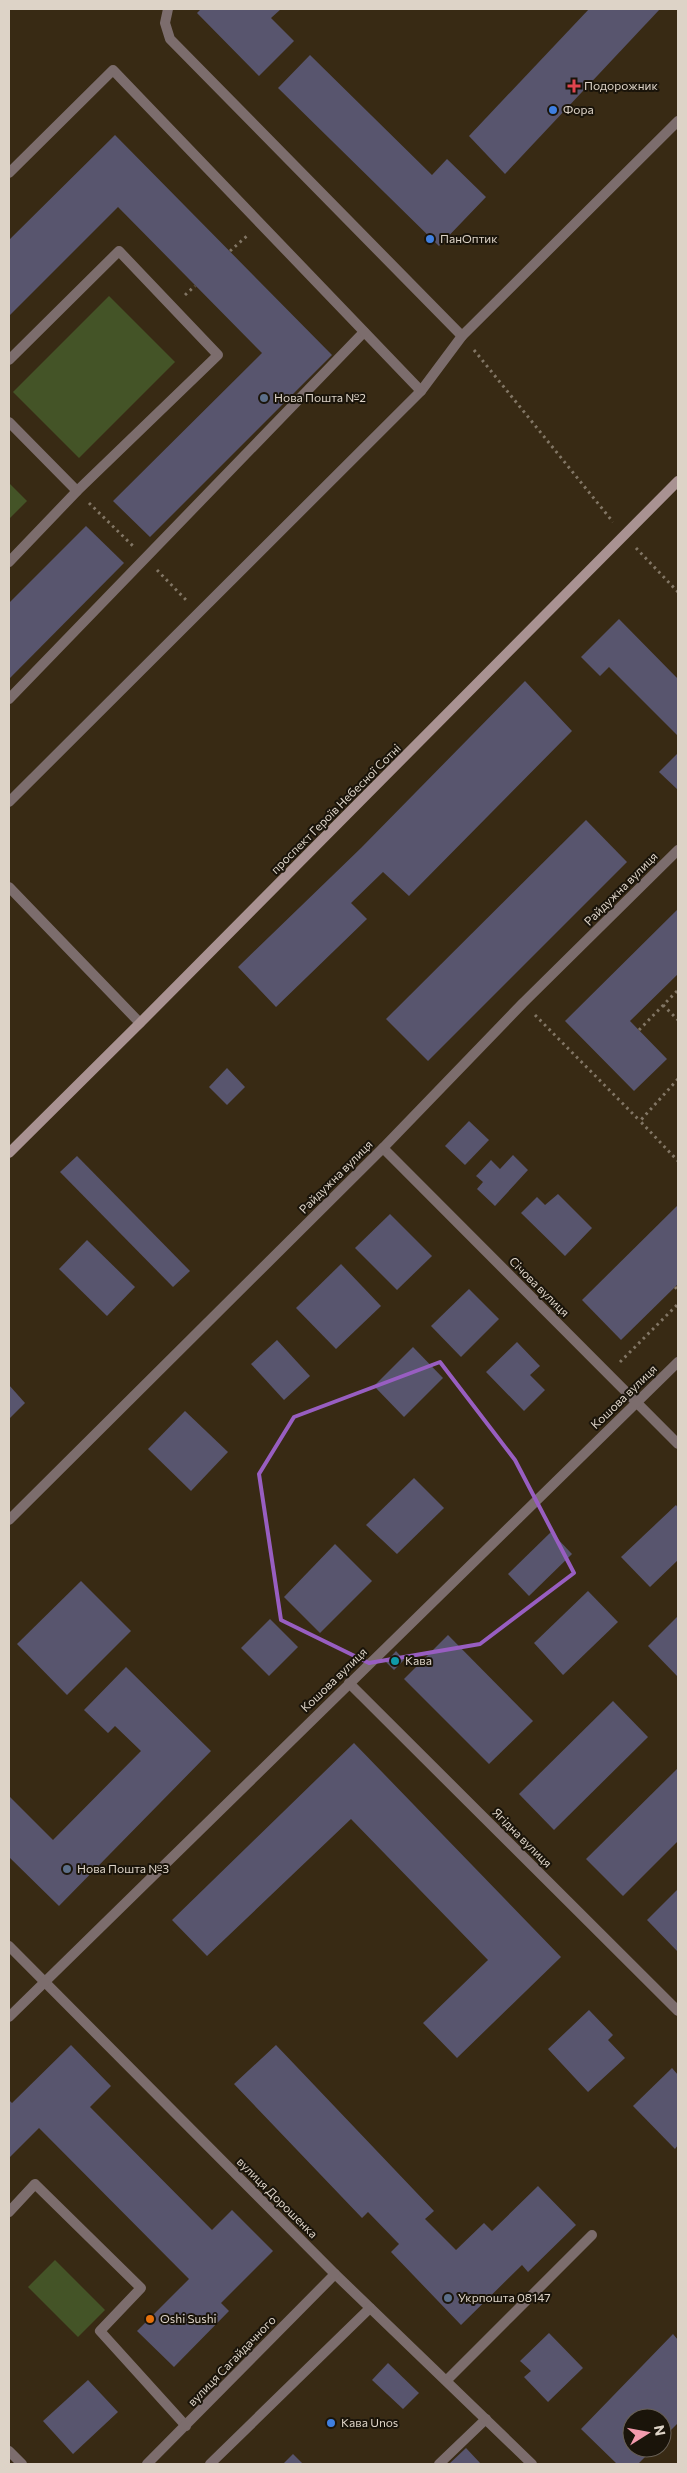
<svg xmlns="http://www.w3.org/2000/svg" width="687" height="2473" viewBox="0 0 687 2473" font-family="Commissioner,sans-serif">
	<style>
		.green { fill: #445427 }
		.building { fill: #58556e }
		.lines { fill: none; stroke-linecap: round; stroke-linejoin: round }
		.path { stroke: #827665; stroke-width: 3; stroke-dasharray: 2.5 4; stroke-linecap: butt }
		.lane { stroke: #7c6d6d; stroke-width: 10 }
		.street { stroke: #7c6d6d; stroke-width: 10 }
		.secondary { stroke: #a99292; stroke-width: 10 }
		.marked { fill: none; stroke: #985ec1; stroke-width: 4; stroke-linejoin: round }
		.health-dot { fill: #e0444e; stroke: #1a140a; stroke-width: 2 }
		.shop-dot { fill: #3f7fe0; stroke: #1a140a; stroke-width: 2 }
		.service-dot { fill: #5c6f8a; stroke: #1a140a; stroke-width: 2 }
		.culture-dot { fill: #0f9aa8; stroke: #1a140a; stroke-width: 2 }
		.food-dot { fill: #e8710a; stroke: #1a140a; stroke-width: 2 }
		.labels { text-anchor: middle; stroke-width: 4; stroke-linejoin: round; paint-order: stroke }
		.poi-label { font-size: 12px; fill: #ddd3c7; stroke: #1a140a; text-anchor: start }
		.street-label { font-size: 12px; fill: #ddd3c7; stroke: #1a140a }
	</style>
	<rect width="100%" height="100%" fill="#382a14"/>
	<!-- green -->
	<g class="green">
		<polygon points="109,296 175,362 79,458 13,392"/>
		<polygon points="9,483 27,501 9,519"/>
		<polygon points="55,2260 105,2310 78,2337 28,2287"/>
	</g>
	<!-- building -->
	<g class="building">
		<polygon points="201,9 281,9 271,18 294,41 259,76 197,13"/>
		<polygon points="589,9 660,9 505,174 469,136"/>
		<polygon points="310,55 432,175 447,159 486,197 439,246 278,88"/>
		<polygon points="115,135 332,355 150,537 113,501 262,353 118,207 9,316 9,240"/>
		<polygon points="86,526 124,563 9,679 9,603"/>
		<polygon points="619,619 678,679 678,736 609,667 600,676 581,657"/>
		<polygon points="525,681 572,731 409,896 383,872 351,903 367,919 276,1007 238,967 361,848"/>
		<polygon points="678,753 678,790 659,772"/>
		<polygon points="586,820 627,862 428,1061 386,1019"/>
		<polygon points="678,909 678,974 630,1021 667,1059 634,1091 565,1021"/>
		<polygon points="227,1068 245,1087 227,1105 209,1087"/>
		<polygon points="469,1121 489,1140 465,1165 445,1146"/>
		<polygon points="513,1155 528,1170 495,1206 477,1189 483,1182 476,1176 491,1160 500,1169"/>
		<polygon points="77,1156 190,1271 173,1287 60,1172"/>
		<polygon points="558,1194 592,1228 565,1256 521,1213 537,1197 545,1205"/>
		<polygon points="678,1205 678,1284 621,1340 582,1300"/>
		<polygon points="390,1214 432,1256 397,1290 355,1248"/>
		<polygon points="87,1240 135,1287 107,1316 59,1269"/>
		<polygon points="341,1264 381,1306 336,1349 296,1308"/>
		<polygon points="469,1289 499,1319 461,1357 431,1326"/>
		<polygon points="277,1340 310,1376 284,1400 251,1364"/>
		<polygon points="517,1342 540,1366 530,1375 545,1390 524,1411 486,1372"/>
		<polygon points="413,1347 443,1378 404,1417 374,1386"/>
		<polygon points="9,1385 25,1403 9,1419"/>
		<polygon points="185,1411 228,1452 191,1491 148,1449"/>
		<polygon points="414,1478 444,1508 397,1554 366,1525"/>
		<polygon points="676,1505 678,1508 678,1560 650,1587 621,1557"/>
		<polygon points="551,1532 572,1554 529,1596 508,1574"/>
		<polygon points="335,1544 372,1581 320,1633 284,1597"/>
		<polygon points="81,1581 131,1631 67,1695 17,1644"/>
		<polygon points="588,1591 618,1622 563,1675 534,1643"/>
		<polygon points="678,1616 678,1677 648,1646"/>
		<polygon points="270,1619 298,1647 269,1676 241,1648"/>
		<polygon points="448,1635 533,1721 489,1764 404,1679"/>
		<polygon points="396,1651 404,1660 394,1670 386,1662"/>
		<polygon points="126,1667 211,1751 59,1906 9,1857 9,1796 53,1840 141,1751 115,1726 108,1733 84,1710"/>
		<polygon points="613,1701 648,1737 554,1830 519,1794"/>
		<polygon points="354,1743 561,1957 457,2058 423,2023 488,1960 351,1819 207,1956 172,1920"/>
		<polygon points="677,1769 678,1841 623,1896 586,1859"/>
		<polygon points="678,1889 678,1952 647,1920"/>
		<polygon points="589,2010 613,2035 608,2040 625,2058 588,2092 548,2049"/>
		<polygon points="71,2045 111,2086 90,2107 212,2230 232,2210 273,2251 221,2303 229,2311 174,2367 137,2331 189,2279 39,2128 9,2158 9,2100 12,2103"/>
		<polygon points="276,2045 434,2211 425,2219 456,2250 484,2223 492,2231 538,2186 576,2225 528,2272 522,2265 461,2325 391,2252 399,2244 368,2212 362,2218 234,2084"/>
		<polygon points="672,2068 678,2075 678,2145 675,2149 633,2106"/>
		<polygon points="549,2333 583,2368 548,2402 524,2377 531,2371 520,2361"/>
		<polygon points="673,2334 678,2340 678,2423 662,2439 662,2418 632,2418 632,2448 654,2448 638,2464 617,2464 581,2429"/>
		<polygon points="388,2363 419,2393 403,2409 372,2380"/>
		<polygon points="88,2380 118,2412 73,2454 43,2421"/>
		<polygon points="466,2448 481,2464 449,2464"/>
		<polygon points="293,2454 303,2464 283,2464"/>
	</g>
	<g class="lines">
		<!-- path -->
		<g class="path">
			<polyline points="230,251 248,235"/>
			<polyline points="185,295 195,286"/>
			<polyline points="474,350 613,522"/>
			<polyline points="89,503 133,546"/>
			<polyline points="636,548 678,592"/>
			<polyline points="157,570 187,601"/>
			<polyline points="663,1005 678,1020"/>
			<polyline points="535,1015 640,1121"/>
			<polyline points="639,1030 678,990"/>
			<polyline points="678,1079 640,1121 678,1161"/>
			<polyline points="675,1287 678,1290"/>
			<polyline points="620,1362 678,1304"/>
		</g>
		<!-- lane -->
		<g class="lane">
			<polyline points="168,9 165,23 170,39 462,336"/>
			<polyline points="9,360 119,251 218,355 77,491 9,562"/>
			<polyline points="421,391 462,336 678,121"/>
			<polyline points="9,422 77,491"/>
			<polyline points="9,699 364,332"/>
			<polyline points="9,2212 35,2184 141,2288 100,2331 186,2426"/>
			<polyline points="447,2380 592,2235"/>
			<polyline points="9,2451 22,2464"/>
			<polyline points="439,2464 486,2419"/>
		</g>
		<!-- street -->
		<g class="street">
			<polyline points="9,173 113,70 421,391 9,802"/>
			<polyline points="9,887 140,1023"/>
			<polyline points="383,1148 678,1444"/>
			<polyline points="9,1520 383,1148 523,1003 678,850"/>
			<polyline points="349,1683 678,2011"/>
			<polyline points="9,1946 335,2274 532,2464"/>
			<polyline points="9,2017 678,1362"/>
			<polyline points="147,2464 335,2274"/>
			<polyline points="210,2464 370,2308"/>
		</g>
		<!-- secondary -->
		<polyline class="secondary" points="9,1153 140,1023 678,481"/>
	</g>
	<!-- marked area -->
	<path class="marked" d="M440,1362l75,98 59,113 -94,71 -111,19 -88,-43 -22,-146 35,-57z"/>
	<!-- markers -->
	<path class="health-dot" d="M571.5 78.5h5v5h5v5h-5v5h-5v-5h-5v-5h5z"/>
	<g class="shop-dot">
		<circle cx="553" cy="110" r="5"/>
		<circle cx="430" cy="239" r="5"/>
		<circle cx="331" cy="2423" r="5"/>
	</g>
	<g class="service-dot">
		<circle cx="264" cy="398" r="5"/>
		<circle cx="67" cy="1869" r="5"/>
		<circle cx="448" cy="2298" r="5"/>
	</g>
	<circle class="culture-dot" cx="395" cy="1661" r="5"/>
	<circle class="food-dot" cx="150" cy="2319" r="5"/>
	<g class="labels">
		<!-- poi labels -->
		<g class="poi-label">
			<text x="584" y="90">Подорожник</text>
			<text x="563" y="114">Фора</text>
			<text x="440" y="243">ПанОптик</text>
			<text x="274" y="402">Нова Пошта №2</text>
			<text x="405" y="1665">Кава</text>
			<text x="77" y="1873">Нова Пошта №3</text>
			<text x="458" y="2302">Укрпошта 08147</text>
			<text x="160" y="2323">Oshi Sushi</text>
			<text x="341" y="2427">Кава Unos</text>
		</g>
		<!-- street labels -->
		<g class="street-label">
			<text transform="translate(336 809) rotate(-45)" y="4">проспект Героїв Небесної Сотні</text>
			<text transform="translate(621 889) rotate(-45)" y="4">Райдужна вулиця</text>
			<text transform="translate(336 1177) rotate(-45)" y="4">Райдужна вулиця</text>
			<text transform="translate(539 1287) rotate(45)" y="4">Січова вулиця</text>
			<text transform="translate(624 1397) rotate(-44)" y="4">Кошова вулиця</text>
			<text transform="translate(334 1680) rotate(-44)" y="4">Кошова вулиця</text>
			<text transform="translate(522 1838) rotate(45)" y="4">Ягідна вулиця</text>
			<text transform="translate(277 2198) rotate(45)" y="4">вулиця Дорошенка</text>
			<text transform="translate(232 2361) rotate(-46)" y="4">вулиця Сагайдачного</text>
		</g>
	</g>
	<!-- border -->
	<rect width="687" height="2473" fill="none" stroke="#ddd3c7" stroke-width="20"/>
	<!-- north arrow -->
	<g transform="translate(647 2433) rotate(79)"><circle r="24" fill="#1a140a" stroke="#686056"/>
	<path d="M0-4L9 19L0 12L-9 19Z" fill="#f29aad"/>
	<text y="-8" font-size="14" font-weight="bold" text-anchor="middle" fill="#ddd3c7">N</text>
	</g>
</svg>
